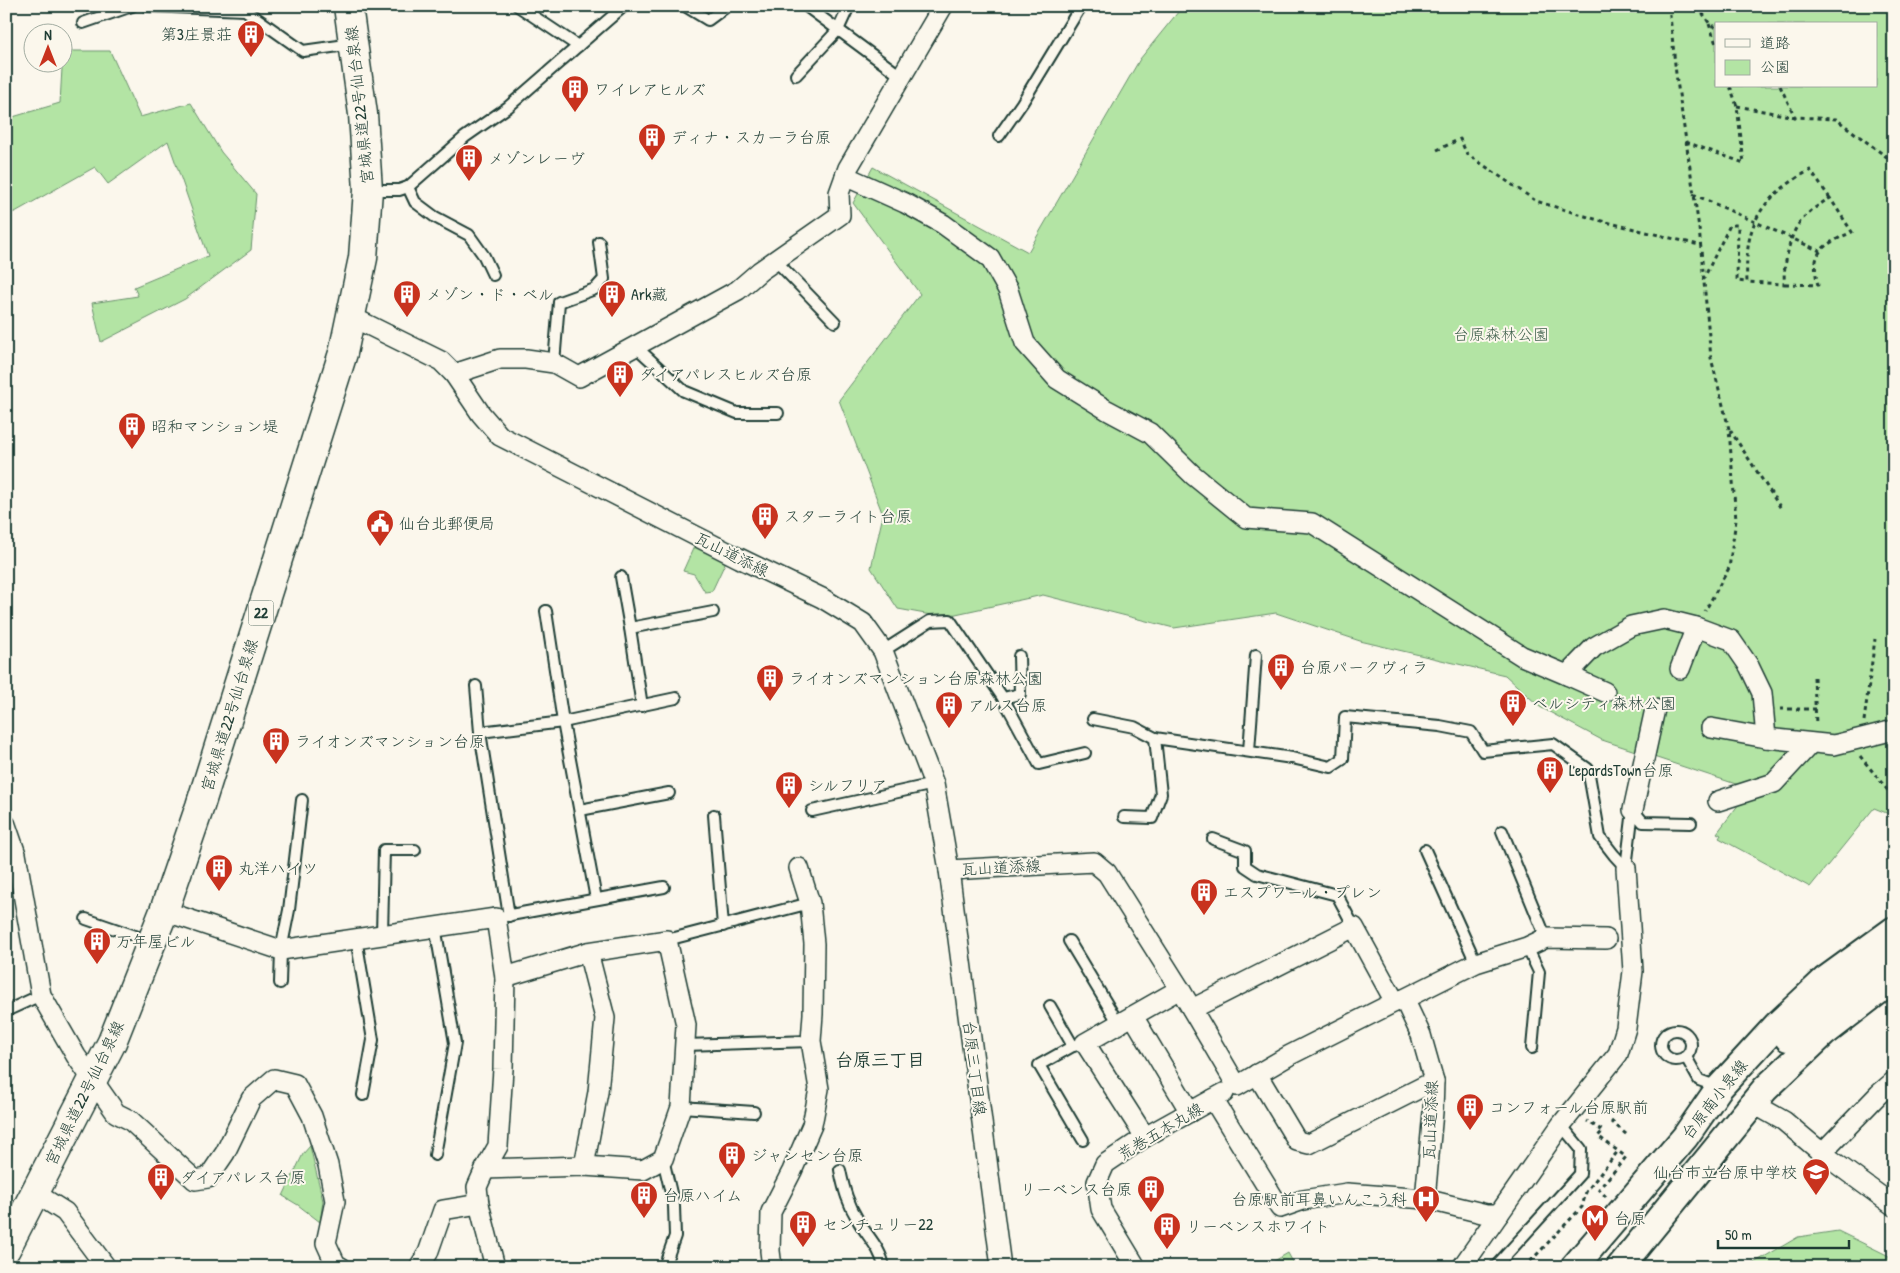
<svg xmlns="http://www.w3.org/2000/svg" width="1900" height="1273" viewBox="0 0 1900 1273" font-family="'Patrick Hand','Klee One',sans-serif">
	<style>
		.green { fill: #b3e4a4; stroke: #69906c; fill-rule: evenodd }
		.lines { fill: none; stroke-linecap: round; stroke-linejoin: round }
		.lane-casing { stroke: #1f3d34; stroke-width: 14 }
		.street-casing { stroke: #1f3d34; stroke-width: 22 }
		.secondary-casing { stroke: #1f3d34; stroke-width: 30 }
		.primary-casing { stroke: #1f3d34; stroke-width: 31 }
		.path { stroke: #1f3d34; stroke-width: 3; stroke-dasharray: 4 4; stroke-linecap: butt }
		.lane { stroke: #fbf7ec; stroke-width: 10 }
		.street { stroke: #fbf7ec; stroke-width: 19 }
		.secondary { stroke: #fbf7ec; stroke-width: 26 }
		.primary { stroke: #fbf7ec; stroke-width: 28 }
		.labels { text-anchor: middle; stroke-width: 4; stroke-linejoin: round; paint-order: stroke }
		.shield { fill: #fbf7ec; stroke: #61756b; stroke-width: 1 }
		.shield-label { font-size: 15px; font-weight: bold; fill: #1f3d34 }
		.poi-label { font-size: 16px; fill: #1f3d34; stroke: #fbf7ec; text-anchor: start }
		.street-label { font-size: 16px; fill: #1f3d34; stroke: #fbf7ec }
		.park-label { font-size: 16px; fill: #3d5e4a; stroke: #fbf7ec }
		.neighbourhood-label { font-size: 18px; font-weight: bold; fill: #1f3d34; stroke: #fbf7ec }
	</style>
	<rect width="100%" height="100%" fill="#fbf7ec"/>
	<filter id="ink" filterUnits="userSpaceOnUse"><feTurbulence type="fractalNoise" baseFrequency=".02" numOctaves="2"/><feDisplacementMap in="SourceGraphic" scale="10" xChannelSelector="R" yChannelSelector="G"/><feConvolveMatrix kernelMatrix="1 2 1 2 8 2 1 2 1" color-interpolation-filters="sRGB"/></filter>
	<g filter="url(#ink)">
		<!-- green -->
		<g class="green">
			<path d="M1183,6h711v810l-20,-8 -64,79 -91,-49 2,-3 -4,-2 25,-33 3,-13 -143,-47 -62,-33 -35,-32 -145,-34 -84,-28 -102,15 -131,-33 -101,22 -44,-8 -27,-41 12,-53 -44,-115 81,-106 -67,-91 20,-36 155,85 112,-193zM1716,24h160v62h-160z"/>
			<polygon points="63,51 110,51 140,117 191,103 221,152 256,194 251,250 185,299 101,342 92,303 138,296 134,287 208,256 168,141 108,184 95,167 15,212 6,213 6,119 60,103"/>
			<polygon points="696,542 727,559 712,591 705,592 694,574 683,571"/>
			<polygon points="310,1146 323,1201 320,1222 298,1205 283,1196 303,1154"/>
			<polygon points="1838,1231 1889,1256 1894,1267 1747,1267 1798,1237"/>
			<polygon points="1288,1253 1295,1266 1364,1261 1377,1267 1264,1267"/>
		</g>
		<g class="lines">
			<!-- lane casing -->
			<g class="lane-casing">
				<g id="lane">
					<polyline points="147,6 245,10 303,51 353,44"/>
					<polyline points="518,6 578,46"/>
					<polyline points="685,6 708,20 727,6"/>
					<polyline points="806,6 902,77"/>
					<polyline points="83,23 132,6"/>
					<polyline points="796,75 838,30 849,6"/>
					<polyline points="999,136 1022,103 1081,6"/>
					<polyline points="408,187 415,202 435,217 469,235 484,256 493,275"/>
					<polyline points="369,190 399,190 408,187 465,137 508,107 624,6"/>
					<polyline points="775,260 835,322"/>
					<polyline points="635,346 684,391 737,413 778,413"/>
					<polyline points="554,363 559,302 595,289 604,279 599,242"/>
					<polyline points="621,577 630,628"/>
					<polyline points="546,611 563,722 596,899"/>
					<polyline points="883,651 930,621 950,620 1003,698 1020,694 1019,656"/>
					<polyline points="476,686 480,732 509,916"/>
					<polyline points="1003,698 1039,764 1085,753"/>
					<polyline points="642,706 630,628 713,612"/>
					<polyline points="1093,719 1134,727 1155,738 1292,758 1331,767 1343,759 1345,717 1440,726 1471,732 1483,751 1553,744 1588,769 1600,837 1614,855 1626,868"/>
					<polyline points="480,732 563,722 676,698"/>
					<polyline points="1249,751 1256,655"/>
					<polyline points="580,810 669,793"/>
					<polyline points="812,811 934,784"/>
					<polyline points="714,815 723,926"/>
					<polyline points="1124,817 1152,818 1161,794 1155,738"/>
					<polyline points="1502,831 1546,938"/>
					<polyline points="1213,839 1245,851 1245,866 1257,874 1337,895 1354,927"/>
					<polyline points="1425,850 1476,963"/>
					<polyline points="1626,868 1633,810 1643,822 1691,823"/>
					<polyline points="505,916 664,887"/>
					<polyline points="86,919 150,941"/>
					<polyline points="435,926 455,1043 435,1155"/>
					<polyline points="382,934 384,850 415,850"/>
					<polyline points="356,938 373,1040 363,1095"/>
					<polyline points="667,940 810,903"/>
					<polyline points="1069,941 1119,1024"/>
					<polyline points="1527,947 1539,972 1532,1048"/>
					<polyline points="280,983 281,950 289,910 302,800"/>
					<polyline points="1050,1006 1073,1046 1078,1045"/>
					<polyline points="6,1011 41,995"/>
					<circle cx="1676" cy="1045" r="15"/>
					<polyline points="685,1045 811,1041"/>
					<polyline points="1073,1046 1039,1065 1083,1140"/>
					<polyline points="1686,1057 1699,1080 1718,1087"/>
					<polyline points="681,1107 754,1112"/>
					<polyline points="663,1159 674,1206 675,1236 664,1267"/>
					<path d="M840,1170c4,20 8,34 19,52 9,15 22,27 25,45"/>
					<polyline points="1495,1267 1580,1174 1581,1149 1561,1125"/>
				</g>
			</g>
			<!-- street casing -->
			<g class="street-casing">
				<g id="street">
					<polyline points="845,176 905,203 943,224 990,258 1008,290 1025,343 1057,379 1107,410 1150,433 1193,475 1246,518 1312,523 1522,656 1567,675 1594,647 1631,626 1664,619 1696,627 1731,640 1749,666 1762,693 1766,738 1834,745 1894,730"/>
					<polyline points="352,317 441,361 454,374 481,414 500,436 739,558 822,598 863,623 883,651 934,784 949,870 1094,862 1107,873 1180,989 1237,1086 1290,1055 1395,1002 1404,999 1421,1035 1434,1081 1433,1112 1425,1199 1486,1214 1499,1214"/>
					<polyline points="454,374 500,359 526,359 554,363 579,377 738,290 760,271 840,215 839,193 848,168 943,6"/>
					<polyline points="1680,669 1696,627"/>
					<polyline points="1567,675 1605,692"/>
					<polyline points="1711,728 1766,738"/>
					<polyline points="1718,801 1774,783 1811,743"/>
					<polyline points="1633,810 1655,709"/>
					<polyline points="6,825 16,854 41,995 76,1056 116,1113 130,1120 195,1180 208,1178 225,1153 251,1099 274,1079 295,1084 312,1116 328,1165 335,1201 326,1243 336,1265 341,1267"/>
					<polyline points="949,870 1001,1267"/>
					<polyline points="164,911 281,950 496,918 505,977 503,1069 498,1146 485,1169 477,1187 479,1204 495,1267"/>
					<polyline points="1404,999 1476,963 1527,947 1546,938 1606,939"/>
					<polyline points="1192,1009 1354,927 1395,1002"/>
					<polyline points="1133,1016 1190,1112"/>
					<polyline points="1257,1074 1297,1141 1309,1144 1434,1081"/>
					<polyline points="1213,1099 1280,1208 1303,1200 1347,1193 1425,1199"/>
					<polyline points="1752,1103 1784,1121 1822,1153 1894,1206"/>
					<polyline points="1145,1137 1085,1043 1180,989"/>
					<polyline points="1822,1153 1879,1094 1894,1081"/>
					<polyline points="584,1166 598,1092 605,1018 588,952"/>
					<polyline points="485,1169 584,1166 643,1170 663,1159 681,1107 686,1025 667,940 588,952 505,977"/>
					<polyline points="35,1193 65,1212 106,1267"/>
					<polyline points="419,1267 428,1253 443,1210 479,1204"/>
					<polyline points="772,1267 770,1251 771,1212 792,1171 812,1125 819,1089 811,1041 813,1014 814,944 810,903 799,868"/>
					<polyline points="1136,1267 1101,1209 1097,1182 1105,1164 1145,1137 1224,1093"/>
					<polyline points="1462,1267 1561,1125 1618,1054 1626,1028 1633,971 1626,868"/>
				</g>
			</g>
			<!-- secondary casing -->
			<g class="secondary-casing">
				<g id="secondary">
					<polyline points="1788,1038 1804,1022 1894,960"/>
					<polyline points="1574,1267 1685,1137 1719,1088 1777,1025 1825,980 1894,930"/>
					<polyline points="1620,1267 1765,1089 1823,1034 1894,979"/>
				</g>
			</g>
			<!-- primary casing -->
			<g class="primary-casing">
				<polyline id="primary" points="6,1249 112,1042 164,911 200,806 343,353 363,258 368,190 363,114 348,6"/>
			</g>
			<!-- path -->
			<g class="path">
				<polyline points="1669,6 1676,74 1699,228 1711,358 1729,429 1736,520 1729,568 1705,611"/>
				<polyline points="1698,6 1709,23 1716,28"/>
				<polyline points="1709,24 1716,44"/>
				<polyline points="1780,86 1795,117 1836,119 1892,161 1894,160"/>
				<polyline points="1737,106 1795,117"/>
				<polyline points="1686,142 1744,163 1737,106 1730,86"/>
				<polyline points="1437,150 1460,139 1467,154 1536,201 1598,220 1699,245"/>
				<polyline points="1693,194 1820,251"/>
				<polyline points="1703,280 1730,225 1738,225 1737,281 1747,282"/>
				<path d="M1785,284l33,1c-9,-35 6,-40 34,-53l-22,-34c-28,17 -37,27 -43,58 -2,10 -4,18 -2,28l-38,-2c-3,-59 13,-83 63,-112l20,28"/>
				<polyline points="1730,430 1782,510"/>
				<polyline points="1814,677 1816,725"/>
				<polyline points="1780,709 1816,709"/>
				<polyline points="1864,721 1875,639"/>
				<polyline points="1860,756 1894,798"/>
				<polyline points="1611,1121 1627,1135"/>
				<polyline points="1606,1197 1599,1189 1626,1157 1618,1151"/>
				<polyline points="1525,1267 1582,1207 1586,1192 1618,1151 1598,1136 1603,1131 1587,1121"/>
			</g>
			<!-- lane -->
			<use href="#lane" class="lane"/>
			<!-- street -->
			<use href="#street" class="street"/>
			<!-- secondary -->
			<use href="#secondary" class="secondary"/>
			<!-- primary -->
			<use href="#primary" class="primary"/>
		</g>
	</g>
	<!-- icons -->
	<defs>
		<g id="building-pin" transform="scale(1.4375)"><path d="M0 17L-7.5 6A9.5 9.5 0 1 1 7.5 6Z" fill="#c8321e" stroke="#fbf7ec"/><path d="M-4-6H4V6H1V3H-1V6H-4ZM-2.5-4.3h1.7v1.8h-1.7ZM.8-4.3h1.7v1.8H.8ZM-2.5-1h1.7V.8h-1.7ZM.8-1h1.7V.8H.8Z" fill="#fff"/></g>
		<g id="civic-pin" transform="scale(1.4375)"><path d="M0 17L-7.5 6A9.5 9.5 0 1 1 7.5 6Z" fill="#c8321e" stroke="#fbf7ec"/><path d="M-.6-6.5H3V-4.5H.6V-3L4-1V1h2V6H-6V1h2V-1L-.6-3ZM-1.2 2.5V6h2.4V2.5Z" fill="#fff"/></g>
		<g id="school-pin" transform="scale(1.4375)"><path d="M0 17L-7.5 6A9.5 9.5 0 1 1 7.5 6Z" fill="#c8321e" stroke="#fbf7ec"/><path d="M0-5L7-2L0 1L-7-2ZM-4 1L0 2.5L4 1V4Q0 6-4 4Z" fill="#fff"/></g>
		<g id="hospital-pin" transform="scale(1.4375)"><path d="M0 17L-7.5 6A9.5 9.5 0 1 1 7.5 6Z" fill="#c8321e" stroke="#fbf7ec"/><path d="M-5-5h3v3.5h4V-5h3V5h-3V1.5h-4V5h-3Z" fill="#fff"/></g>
		<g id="metro-pin" transform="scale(1.4375)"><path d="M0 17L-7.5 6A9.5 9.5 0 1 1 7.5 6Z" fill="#c8321e" stroke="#fbf7ec"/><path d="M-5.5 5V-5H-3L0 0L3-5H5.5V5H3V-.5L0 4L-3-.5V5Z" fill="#fff"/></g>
	</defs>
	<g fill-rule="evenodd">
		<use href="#building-pin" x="251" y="34"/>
		<use href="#building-pin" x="575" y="89"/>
		<use href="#building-pin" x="652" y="137"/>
		<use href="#building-pin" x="469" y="158"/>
		<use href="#building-pin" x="407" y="294"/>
		<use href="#building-pin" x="612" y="294"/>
		<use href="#building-pin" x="620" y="374"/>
		<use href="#building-pin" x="132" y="426"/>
		<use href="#building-pin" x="765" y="516"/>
		<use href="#civic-pin" x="380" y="523"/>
		<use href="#building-pin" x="1281" y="667"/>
		<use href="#building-pin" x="770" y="678"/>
		<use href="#building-pin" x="1513" y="703"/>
		<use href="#building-pin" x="949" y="705"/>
		<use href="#building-pin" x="276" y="741"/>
		<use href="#building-pin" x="1550" y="770"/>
		<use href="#building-pin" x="789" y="785"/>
		<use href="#building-pin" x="219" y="868"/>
		<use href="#building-pin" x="1204" y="892"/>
		<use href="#building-pin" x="97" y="941"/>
		<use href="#building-pin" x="1470" y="1107"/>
		<use href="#building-pin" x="732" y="1155"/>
		<use href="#school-pin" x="1816" y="1172"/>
		<use href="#building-pin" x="161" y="1177"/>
		<use href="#building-pin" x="1151" y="1189"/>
		<use href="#building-pin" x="644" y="1195"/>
		<use href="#hospital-pin" x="1426" y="1199"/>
		<use href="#metro-pin" x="1595" y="1218"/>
		<use href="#building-pin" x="803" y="1224"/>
		<use href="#building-pin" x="1167" y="1226"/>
	</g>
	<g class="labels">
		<!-- shield labels -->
		<rect class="shield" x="248.5" y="600.5" width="25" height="25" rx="4"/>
		<g class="shield-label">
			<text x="261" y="618">22</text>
		</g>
		<!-- poi labels -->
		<g class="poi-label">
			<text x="232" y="40" text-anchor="end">第3庄景荘</text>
			<text x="594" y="95">ワイレアヒルズ</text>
			<text x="671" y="143">ディナ・スカーラ台原</text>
			<text x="488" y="164">メゾンレーヴ</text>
			<text x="426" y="300">メゾン・ド・ベル</text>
			<text x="631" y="300">Ark藏</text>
			<text x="639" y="380">ダイアパレスヒルズ台原</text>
			<text x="151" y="432">昭和マンション堤</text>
			<text x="784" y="522">スターライト台原</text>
			<text x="399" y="529">仙台北郵便局</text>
			<text x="1300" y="673">台原パークヴィラ</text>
			<text x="789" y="684">ライオンズマンション台原森林公園</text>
			<text x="1532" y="709">ベルシティ森林公園</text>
			<text x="968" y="711">アルス台原</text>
			<text x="295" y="747">ライオンズマンション台原</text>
			<text x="1569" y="776">LepardsTown台原</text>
			<text x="808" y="791">シルフリア</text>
			<text x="238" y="874">丸洋ハイツ</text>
			<text x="1223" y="898">エスプワール・プレン</text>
			<text x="116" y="947">万年屋ビル</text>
			<text x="1489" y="1113">コンフォール台原駅前</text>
			<text x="751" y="1161">ジャンセン台原</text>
			<text x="1797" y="1178" text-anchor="end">仙台市立台原中学校</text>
			<text x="180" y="1183">ダイアパレス台原</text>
			<text x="1132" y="1195" text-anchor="end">リーベンス台原</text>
			<text x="663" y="1201">台原ハイム</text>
			<text x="1407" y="1205" text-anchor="end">台原駅前耳鼻いんこう科</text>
			<text x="1614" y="1224">台原</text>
			<text x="822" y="1230">センチュリー22</text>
			<text x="1186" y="1232">リーベンスホワイト</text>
		</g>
		<!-- street labels -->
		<g class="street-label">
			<text transform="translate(359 105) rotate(-96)" y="6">宮城県道22号仙台泉線</text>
			<text transform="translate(732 554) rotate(26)" y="6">瓦山道添線</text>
			<text transform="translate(229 715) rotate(-73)" y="6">宮城県道22号仙台泉線</text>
			<text transform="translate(1001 867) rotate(-3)" y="6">瓦山道添線</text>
			<text transform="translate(975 1068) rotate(83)" y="6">台原三丁目線</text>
			<text transform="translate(84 1093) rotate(-64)" y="6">宮城県道22号仙台泉線</text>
			<text transform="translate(1714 1099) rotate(-52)" y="6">台原南小泉線</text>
			<text transform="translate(1430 1120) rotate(-88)" y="6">瓦山道添線</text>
			<text transform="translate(1160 1131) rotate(-31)" y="6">荒巻五本丸線</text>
		</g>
		<!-- park labels -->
		<g class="park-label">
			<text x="1501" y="340">台原森林公園</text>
		</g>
		<!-- neighbourhood labels -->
		<g class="neighbourhood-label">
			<text x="880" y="1066">台原三丁目</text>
		</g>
	</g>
	<!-- margin -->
	<rect width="1900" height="1273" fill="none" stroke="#fbf7ec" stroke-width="25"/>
	<rect x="12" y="12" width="1875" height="1248" fill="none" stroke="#1f3d34" stroke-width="2" filter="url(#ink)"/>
	<!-- legend -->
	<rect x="1715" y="22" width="162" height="65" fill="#fbf7ec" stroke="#a3ada2"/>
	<rect x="1725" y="39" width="25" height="8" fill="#fbf7ec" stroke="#a3ada2"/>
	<text x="1760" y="48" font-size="15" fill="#1f3d34">道路</text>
	<rect x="1725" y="60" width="25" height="15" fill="#b3e4a4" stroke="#a3ada2"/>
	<text x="1760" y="72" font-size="15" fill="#1f3d34">公園</text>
	<!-- north arrow -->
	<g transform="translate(48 48)"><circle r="24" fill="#fbf7ec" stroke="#a3ada2"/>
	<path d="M0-4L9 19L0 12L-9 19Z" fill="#c8321e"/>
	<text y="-8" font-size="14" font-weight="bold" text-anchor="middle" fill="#1f3d34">N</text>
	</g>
	<!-- scale -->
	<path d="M1718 1240v8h131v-8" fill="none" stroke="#1f3d34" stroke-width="2.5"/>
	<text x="1725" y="1240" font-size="15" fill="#1f3d34" stroke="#fbf7ec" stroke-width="4" paint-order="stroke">50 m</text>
</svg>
